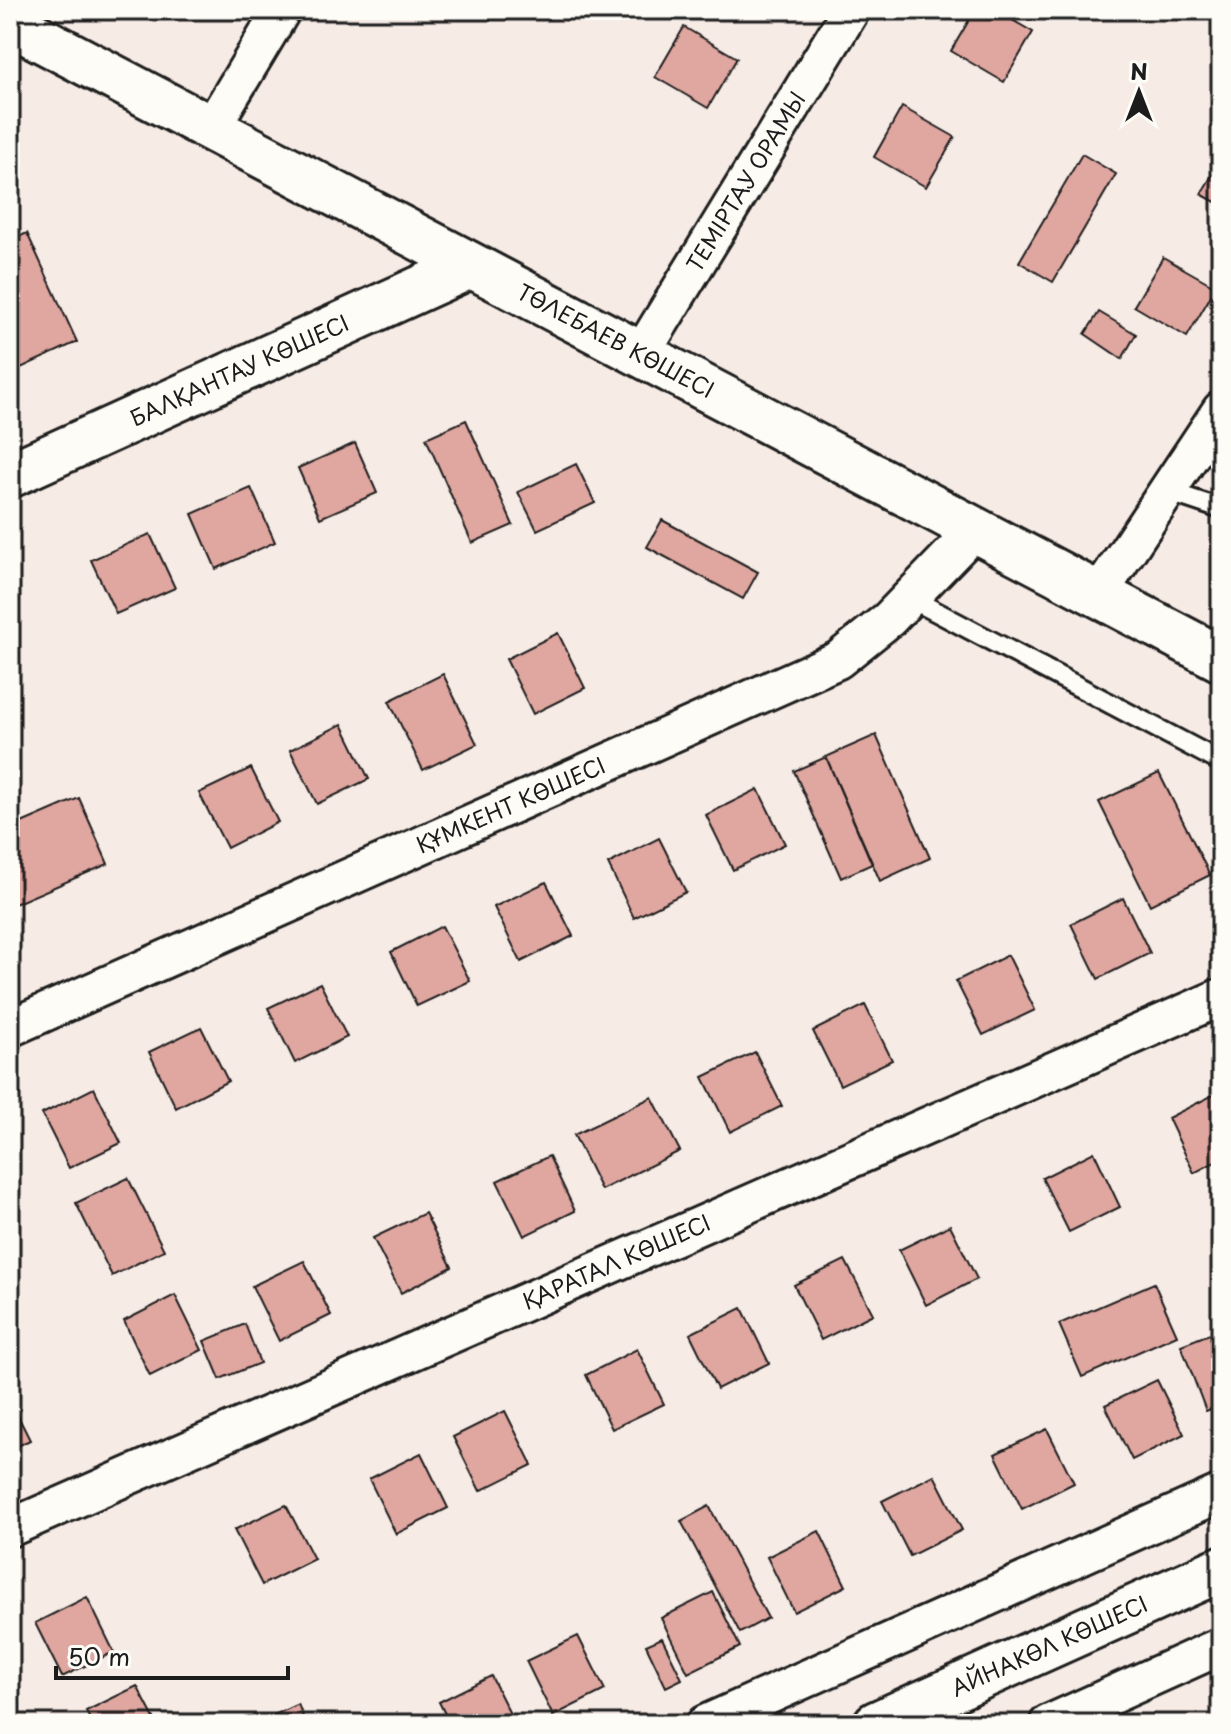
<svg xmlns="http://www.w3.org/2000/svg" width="1231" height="1734" viewBox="0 0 1231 1734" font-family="'Playpen Sans',sans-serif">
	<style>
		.building { fill: #e0a6a0; stroke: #1c1c1c; stroke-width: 2 }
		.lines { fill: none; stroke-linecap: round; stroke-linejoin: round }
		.lane-casing { stroke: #1c1c1c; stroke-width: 24 }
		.street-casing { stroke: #1c1c1c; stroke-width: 42 }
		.secondary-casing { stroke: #1c1c1c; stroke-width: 50 }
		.lane { stroke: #fdfcf7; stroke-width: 18 }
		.street { stroke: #fdfcf7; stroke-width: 36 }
		.secondary { stroke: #fdfcf7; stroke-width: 44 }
		.labels { text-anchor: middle; stroke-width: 8; stroke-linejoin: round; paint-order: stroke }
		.street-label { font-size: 22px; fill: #1c1c1c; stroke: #fdfcf7 }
	</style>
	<rect width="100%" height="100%" fill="#f7ebe6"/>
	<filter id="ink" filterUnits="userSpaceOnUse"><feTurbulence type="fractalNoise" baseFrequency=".0125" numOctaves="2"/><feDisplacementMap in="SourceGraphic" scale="16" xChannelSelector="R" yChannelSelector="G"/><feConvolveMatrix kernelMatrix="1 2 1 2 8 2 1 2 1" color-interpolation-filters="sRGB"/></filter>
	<g filter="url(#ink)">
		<!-- building -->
		<g class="building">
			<polygon points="975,10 995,10 1033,32 1004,82 951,51"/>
			<polygon points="684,27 737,58 708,108 655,77"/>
			<polygon points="902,107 955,137 926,187 874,157"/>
			<polygon points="1082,154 1116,174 1053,282 1019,262"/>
			<polygon points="1221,160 1221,205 1201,194"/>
			<polygon points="27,233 77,342 10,373 10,241"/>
			<polygon points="1163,257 1216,287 1187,337 1134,306"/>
			<polygon points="1099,312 1136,334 1122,359 1085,334"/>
			<polygon points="466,420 513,525 472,543 426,438"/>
			<polygon points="355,443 377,493 320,518 298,468"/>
			<polygon points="576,464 595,503 537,530 518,492"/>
			<polygon points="251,488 275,542 216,569 192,514"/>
			<polygon points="662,520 758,572 743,599 647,547"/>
			<polygon points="150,534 175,588 116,614 91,560"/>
			<polygon points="558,633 585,688 533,714 506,659"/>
			<polygon points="443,674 477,744 423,770 389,701"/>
			<polygon points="342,724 369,779 317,804 290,750"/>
			<polygon points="876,735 930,858 880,881 826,757"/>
			<polygon points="826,757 872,864 841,878 794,771"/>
			<polygon points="251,768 278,822 227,848 199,793"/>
			<polygon points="1159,773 1210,875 1150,905 1099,802"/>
			<polygon points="758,789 785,844 733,870 706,815"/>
			<polygon points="79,798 108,864 10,906 10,828"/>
			<polygon points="659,838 686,892 634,918 608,864"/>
			<polygon points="546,882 573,936 521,962 494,907"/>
			<polygon points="1123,898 1150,953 1098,979 1071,924"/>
			<polygon points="442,926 470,981 417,1006 391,952"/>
			<polygon points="1008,955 1035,1010 983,1035 956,981"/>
			<polygon points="320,983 347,1037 295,1063 268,1008"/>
			<polygon points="865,1005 892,1060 840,1085 813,1031"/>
			<polygon points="201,1027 228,1081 176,1108 149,1052"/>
			<polygon points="755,1052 782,1106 730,1132 703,1077"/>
			<polygon points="94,1088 121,1143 69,1168 42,1114"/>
			<polygon points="1219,1092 1221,1159 1194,1173 1168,1118"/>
			<polygon points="652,1097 680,1151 601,1190 574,1135"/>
			<polygon points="1094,1152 1120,1207 1069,1232 1042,1178"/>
			<polygon points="549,1156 575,1211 524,1236 497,1181"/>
			<polygon points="128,1178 164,1250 112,1276 76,1203"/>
			<polygon points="425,1213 452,1267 401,1293 373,1238"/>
			<polygon points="950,1225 977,1279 926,1305 899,1250"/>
			<polygon points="845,1260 873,1314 821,1340 794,1285"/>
			<polygon points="304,1261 331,1315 279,1341 252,1286"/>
			<polygon points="1154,1283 1177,1335 1082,1377 1059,1324"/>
			<polygon points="175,1295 202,1350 150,1376 124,1321"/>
			<polygon points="742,1308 769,1363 717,1389 690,1334"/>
			<polygon points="245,1324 260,1363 220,1379 204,1341"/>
			<polygon points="1212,1333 1221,1357 1221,1405 1206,1411 1181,1345"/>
			<polygon points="637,1349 664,1404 612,1429 586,1375"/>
			<polygon points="1157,1380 1184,1434 1132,1460 1105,1405"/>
			<polygon points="10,1400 30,1440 10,1450"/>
			<polygon points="505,1411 532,1465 480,1491 453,1437"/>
			<polygon points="1047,1429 1074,1483 1022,1509 995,1454"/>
			<polygon points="421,1453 448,1508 396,1534 369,1479"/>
			<polygon points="934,1475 962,1530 910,1556 882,1501"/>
			<polygon points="286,1505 314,1559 262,1585 234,1530"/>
			<polygon points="709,1506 768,1618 740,1633 681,1521"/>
			<polygon points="819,1531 846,1586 794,1612 767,1557"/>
			<polygon points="713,1592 740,1647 688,1673 661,1618"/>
			<polygon points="87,1597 114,1652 62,1677 35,1623"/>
			<polygon points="578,1636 605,1690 553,1716 526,1661"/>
			<polygon points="662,1638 682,1679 666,1687 646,1645"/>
			<polygon points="491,1676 515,1724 450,1724 439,1702"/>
			<polygon points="137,1686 157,1724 92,1724 86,1711"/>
			<polygon points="298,1704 306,1724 278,1724 274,1715"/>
		</g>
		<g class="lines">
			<!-- lane casing -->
			<g class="lane-casing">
				<g id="lane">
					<polyline points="1167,491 1221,509"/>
					<polyline points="910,598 1221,762"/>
				</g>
			</g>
			<!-- street casing -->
			<g class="street-casing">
				<g id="street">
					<polyline points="210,130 282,10"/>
					<path id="s1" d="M641,354l210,-344"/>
					<polyline points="1098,595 1221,410"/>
					<path id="s2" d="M10,1028l828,-368 51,-41 87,-90"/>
					<path id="s3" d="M10,1528l1211,-531"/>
					<polyline points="705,1724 1221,1493"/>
					<polyline points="1048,1724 1221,1646"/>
				</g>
			</g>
			<!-- secondary casing -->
			<g class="secondary-casing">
				<g id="secondary">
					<path id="s4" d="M10,23l1211,636"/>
					<path id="s5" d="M10,475l460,-209"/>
					<path id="s6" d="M876,1724l345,-155"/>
				</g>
			</g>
			<!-- lane -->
			<use href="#lane" class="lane"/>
			<!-- street -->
			<use href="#street" class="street"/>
			<!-- secondary -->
			<use href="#secondary" class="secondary"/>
		</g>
	</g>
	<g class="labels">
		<!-- street labels -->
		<g class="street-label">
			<text dy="8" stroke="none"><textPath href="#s1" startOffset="202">ТЕМІРТАУ ОРАМЫ</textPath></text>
			<text dy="8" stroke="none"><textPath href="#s4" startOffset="684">ТӨЛЕБАЕВ КӨШЕСІ</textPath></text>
			<text dy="8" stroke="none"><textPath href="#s5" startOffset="252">БАЛҚАНТАУ КӨШЕСІ</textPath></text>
			<text dy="8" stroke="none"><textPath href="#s2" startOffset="548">ҚҰМКЕНТ КӨШЕСІ</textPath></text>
			<text dy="8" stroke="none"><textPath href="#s3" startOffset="662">ҚАРАТАЛ КӨШЕСІ</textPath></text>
			<text dy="8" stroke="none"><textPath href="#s6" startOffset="190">АЙНАКӨЛ КӨШЕСІ</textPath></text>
		</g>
	</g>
	<!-- margin -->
	<rect width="1231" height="1734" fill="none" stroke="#fdfcf7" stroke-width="40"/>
	<rect x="20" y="20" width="1191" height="1694" fill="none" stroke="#1c1c1c" stroke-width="3" filter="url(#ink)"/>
	<!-- north arrow -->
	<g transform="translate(1139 92)" stroke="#fdfcf7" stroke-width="6" paint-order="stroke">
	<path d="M0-6L14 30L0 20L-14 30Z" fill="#1c1c1c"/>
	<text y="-12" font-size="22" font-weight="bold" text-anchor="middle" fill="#1c1c1c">N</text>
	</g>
	<!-- scale -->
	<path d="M56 1666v12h232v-12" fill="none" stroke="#1c1c1c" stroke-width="4"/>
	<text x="68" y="1666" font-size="24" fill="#1c1c1c" stroke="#fdfcf7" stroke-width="6" paint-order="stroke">50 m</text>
</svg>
